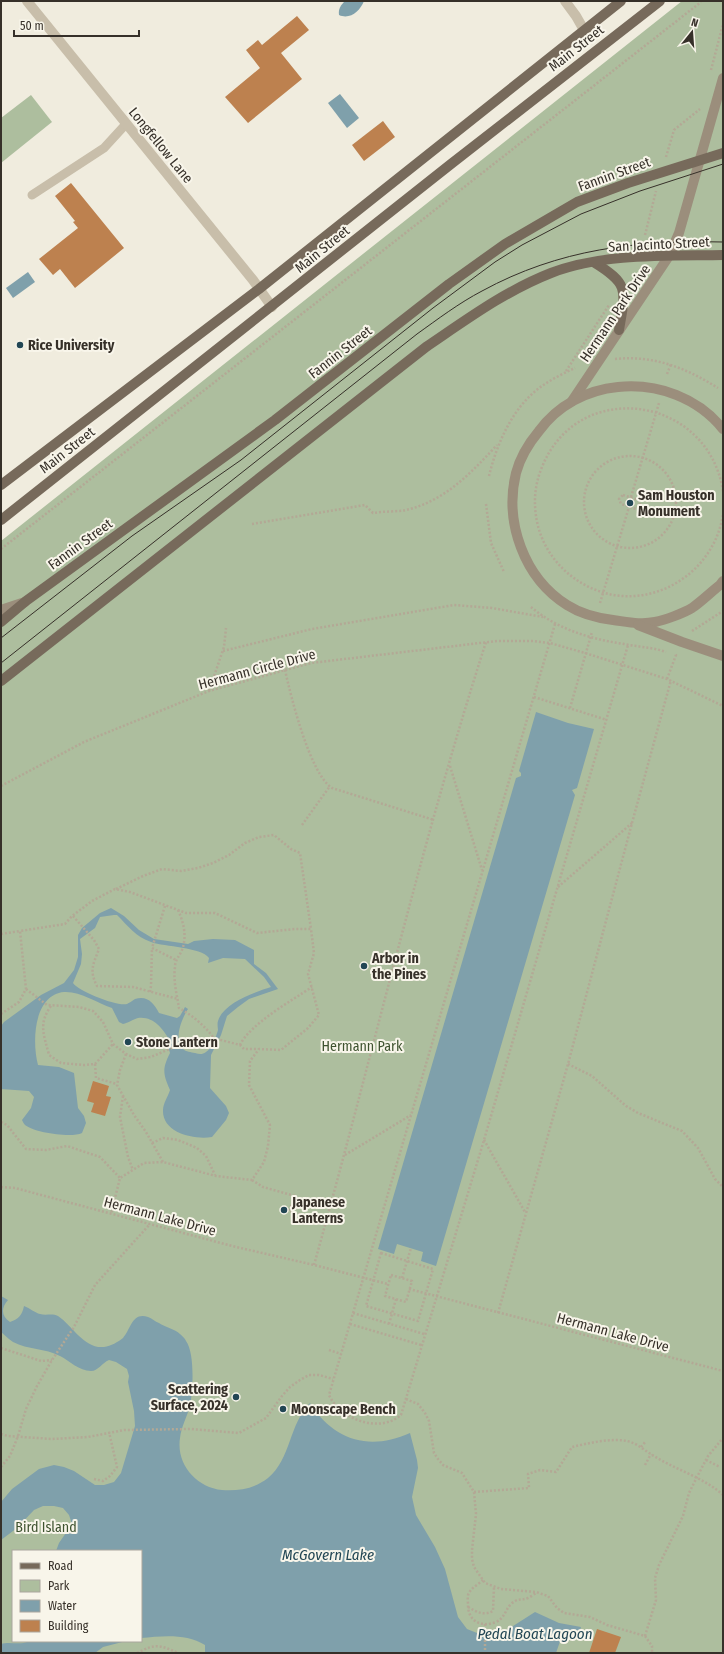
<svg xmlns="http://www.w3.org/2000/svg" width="724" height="1654" viewBox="0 0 724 1654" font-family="'Fira Sans Condensed',sans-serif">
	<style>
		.green { fill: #adbe9e; fill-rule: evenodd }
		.water { fill: #7fa0ab; fill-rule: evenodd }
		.building { fill: #bd814f }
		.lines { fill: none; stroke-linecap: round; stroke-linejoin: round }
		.path { stroke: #b3a895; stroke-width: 2.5; stroke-dasharray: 2 2; stroke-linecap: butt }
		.lane { stroke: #c8beaa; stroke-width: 9 }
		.street { stroke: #c8beaa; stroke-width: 10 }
		.secondary { stroke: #9b8e7c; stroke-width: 10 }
		.primary { stroke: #776a5b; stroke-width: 10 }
		.tram { stroke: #363029; stroke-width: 1 }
		.poi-dot { fill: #224654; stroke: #f8f5ea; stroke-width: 1.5 }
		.labels { text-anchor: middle; stroke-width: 4; stroke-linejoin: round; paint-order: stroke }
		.street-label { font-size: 14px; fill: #363029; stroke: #f8f5ea }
		.poi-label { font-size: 14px; font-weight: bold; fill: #363029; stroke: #f8f5ea; text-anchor: start }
		.park-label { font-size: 14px; fill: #3e522f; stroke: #f8f5ea }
		.water-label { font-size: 15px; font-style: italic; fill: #224654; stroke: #f8f5ea }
	</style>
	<rect width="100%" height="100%" fill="#f0ecde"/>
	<!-- green -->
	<g class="green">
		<path d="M682,1h41v1652h-722v-1112zM13,1551h128v90h-128z"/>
		<polygon points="31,95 52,122 1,163 1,118"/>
	</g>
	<!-- water -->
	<g class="water">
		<path d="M345,1h19c-4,10 -14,19 -25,14 -1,-6 2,-10 6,-14z"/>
		<polygon points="340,94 359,118 347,128 328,103"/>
		<polygon points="28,272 35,282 13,298 6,288"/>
		<polygon points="536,712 568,723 594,729 577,788 572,790 575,795 436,1266 421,1261 423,1252 397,1244 394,1254 378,1249 516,778 521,776 521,773 519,771"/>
		<path d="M111,908l13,8 15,14 15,9 34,5 6,-3 19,-2 22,1 19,10v14l12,9 12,16 -29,10 -11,8 -11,9 -6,19 -10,20 -1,33 16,18 3,7 -3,7 -14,17c-18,3 -50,-4 -49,-27 0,-7 5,-13 7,-20 -7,-16 -8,-21 0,-37l-2,-7 1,-7c-7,-11 -16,-23 -31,-21 -4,1 -10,5 -15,6l-4,-2 -7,-14c-15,-5 -32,-17 -48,-16 -31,3 -32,51 -26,73l21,2 15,6 4,35 6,8 2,7 -4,10c-10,5 -47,0 -57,-8 -1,-1 -2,-3 -3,-5l9,-12 3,-11 -5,-6 -28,-2v-63l3,-4 37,-27 23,-12 10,-13 4,-13v-22l4,-7 18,-15zM114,915h3c11,11 19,22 34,27 14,5 50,5 58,16l-1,5 15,-5 22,1 19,18 7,10c-16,5 -48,16 -53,34 -1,3 0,7 0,9 -2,7 -6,18 -12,22 -4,3 -7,2 -11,1 -4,-1 -9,-1 -12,-4 -10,-9 -1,-31 5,-40l-3,-2 -5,9 -3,2 -18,-5c-5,-10 -12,-18 -24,-14 -3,2 -6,4 -8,5 -9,3 -49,-13 -54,-21l8,-19 1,-10 -2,-15 15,-11 5,-11z"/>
		<path d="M1,1296l7,4c-7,8 -7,16 2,22 9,-3 12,-7 14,-16 6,2 11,7 16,8 6,2 12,-1 18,2 15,10 26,33 46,31 7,-1 14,-5 19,-9 8,-9 9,-26 25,-21 4,1 7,5 11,6 6,4 16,6 21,11 2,2 5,4 6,7 9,12 7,50 4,65 -3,11 -9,21 -10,32 -4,26 16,49 42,52 16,1 32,-1 46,-12 23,-19 21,-54 42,-75 24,38 60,48 100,30l7,27 1,8 -6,29 4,18 19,32 10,22 13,48 9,12 10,4 14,2 11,-2 33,-21 24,11 22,4 -2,7 -15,-4 -8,23h-351v-8c-19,-12 -43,-9 -64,-7v-87h-85l3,-8 13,-19 -3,-9 -6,-7 -9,-2h-11l-9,4 -17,18 -16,12v-38l11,-13 27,-20 15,-4 10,2 10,4 21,14h9l10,-3 7,-9 14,-47 -1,-15 -6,-29 1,-6 -2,-7 -11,-7 -7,-2c-7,3 -11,11 -18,11 -12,0 -21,-10 -31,-15 -15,-8 -32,-6 -47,-14 -5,-3 -8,-7 -12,-10z"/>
		<path d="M29,1641h97l-23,6 -8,6h-94v-9c10,-3 18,2 28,-3z"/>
	</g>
	<!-- building -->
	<g class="building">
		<polygon points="297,16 309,30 281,53 302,79 248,123 225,97 260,68 246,50 258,40 262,45"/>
		<polygon points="383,121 395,137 364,161 352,145"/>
		<polygon points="71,183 124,248 75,288 60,269 53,275 39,259 78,228 73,222 75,221 55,196"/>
		<polygon points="93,1081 109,1086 106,1096 111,1097 105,1116 91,1112 94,1103 87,1101"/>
		<polygon points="597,1629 621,1637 615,1653 589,1653"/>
	</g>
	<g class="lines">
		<!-- path -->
		<g class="path">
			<polyline points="711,70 723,24"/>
			<polyline points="666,157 674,130 700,109"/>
			<polyline points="645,235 656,191"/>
			<path d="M615,359c39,-4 71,9 103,29"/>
			<polyline points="566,371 609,305"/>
			<polyline points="667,374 671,364"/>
			<circle cx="630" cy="502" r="46"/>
			<path d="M489,476c8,-33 24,-70 53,-90 10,-7 22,-13 33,-18"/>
			<path d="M723,491c-15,-96 -145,-114 -181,-24 -8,19 -9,39 -4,59 7,27 26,49 51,61 57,28 125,-11 134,-73"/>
			<polygon points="623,495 639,500 640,505 636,509 621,504 619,499"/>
			<polyline points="631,497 659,403"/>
			<polyline points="486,504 491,543 504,572"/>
			<path d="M252,524l113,-19 8,8c11,-2 23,-1 33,-3 39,-9 65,-37 91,-65"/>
			<polyline points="1,549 701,2"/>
			<polyline points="600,603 629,507"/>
			<path d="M531,607c26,22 59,32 93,37 14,3 28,3 42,8"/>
			<path d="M555,624l-226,771c11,24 50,39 72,20l83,-275 144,-495"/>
			<polyline points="692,631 723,611"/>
			<polyline points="223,651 312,629 454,605 492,608 543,617"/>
			<path d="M285,670c6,27 25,104 47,118l102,32"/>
			<polyline points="667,679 676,655 675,654"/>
			<polyline points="209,691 224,647 226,628"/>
			<polyline points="534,697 607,720"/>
			<polyline points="570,708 592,632"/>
			<polyline points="450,766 482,870"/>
			<polyline points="1,786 84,742 209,691 311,663 497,641 533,641 550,643 585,653 667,679 723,706"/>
			<polyline points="302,825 330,786"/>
			<polyline points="558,887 632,823"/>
			<polyline points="116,889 143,876 162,869 181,871 198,868 213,863 229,855 245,843 259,837 274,835 291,849 300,853 311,929"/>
			<polyline points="165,906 152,948 176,960"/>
			<path d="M178,910c6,13 9,27 4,40 -3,7 -7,10 -7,17 -2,14 2,28 4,41 14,8 25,17 34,29"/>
			<path d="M73,916l21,24 5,9c-6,16 -10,21 -2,37l36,1 45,12"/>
			<polyline points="1,934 20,931"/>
			<polyline points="371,968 391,973"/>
			<polyline points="26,989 47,1005 79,1007 93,1011 103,1022 113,1044 126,1054 137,1059 151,1057 188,1041 196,1042 213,1038 240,1045 244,1049 258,1049"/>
			<polyline points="150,992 151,986 152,948"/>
			<path d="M51,1006c-13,18 -7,29 -2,49l12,8 23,2 11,-1 18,-20"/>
			<polyline points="1,1014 19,1002 26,989 20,931 65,924 72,916 92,901 115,889 130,892 186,913 215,913 257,933 295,929 311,929 314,953 308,974 319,1015 308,1028 281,1050 259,1049 250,1061 249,1085 270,1125 268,1146 264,1162 252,1180 216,1176 163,1162 144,1163 120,1178 111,1214"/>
			<path d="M240,1045c10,-21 51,-44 72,-58"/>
			<polyline points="126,1054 120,1070 117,1085 134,1115 146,1132 163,1162"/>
			<polyline points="95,1064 96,1078 117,1084"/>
			<polyline points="568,1064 592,1076 626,1106 638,1113 682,1131 698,1148 715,1179 723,1187"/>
			<polyline points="123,1096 120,1117 128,1157 133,1170"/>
			<polyline points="1,1122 7,1125 26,1149 46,1150 67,1146 100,1157 120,1178"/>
			<polyline points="484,1140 525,1212"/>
			<polyline points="152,1143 163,1138 178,1140 197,1148 206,1156 215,1175"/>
			<polyline points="345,1155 411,1115"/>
			<polyline points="252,1180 263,1187 295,1196 289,1211 326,1222"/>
			<polyline points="1,1187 15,1188 232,1246 314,1265 388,1284"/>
			<polygon points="381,1253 433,1269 418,1321 366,1306"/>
			<path d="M314,1265c58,-207 106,-418 172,-623"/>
			<polygon points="391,1275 412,1281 406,1302 385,1296"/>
			<polyline points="402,1278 411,1248"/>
			<polyline points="409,1289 723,1371"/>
			<polyline points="353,1313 424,1334"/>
			<polyline points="498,1313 568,1064 632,823 671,680"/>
			<polyline points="350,1324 421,1345"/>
			<polyline points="389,1324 396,1299"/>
			<polyline points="1,1348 41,1361 52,1360"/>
			<polyline points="329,1350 341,1354"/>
			<polyline points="406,1399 418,1404 425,1413 429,1421 434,1453 438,1459 443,1465 462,1473 474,1492 476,1514 472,1550 472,1559 474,1567 485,1583 501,1589 536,1592 548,1596 557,1608 564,1613 590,1617 607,1625 645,1636 652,1646 652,1653"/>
			<polyline points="1,1434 8,1436 52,1439 88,1437 124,1430 191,1429 239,1433 266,1418 282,1396 290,1387 300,1380 309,1375 319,1375 333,1379"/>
			<polyline points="641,1447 646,1441"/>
			<polyline points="706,1460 720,1467"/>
			<polyline points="645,1465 651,1454"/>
			<polyline points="1,1467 10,1456 18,1436 26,1409 37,1386 52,1360 74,1327 95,1285 150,1224"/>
			<polyline points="94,1479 103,1481 110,1476 117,1467 109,1432"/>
			<path d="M474,1492l55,-4 -1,-14 12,-4 16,2 16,-25c17,-4 38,-9 55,-6 10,2 18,10 27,15 22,14 49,21 69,39"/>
			<path d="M483,1580c-4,4 -11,7 -14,13 -2,3 -1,8 -1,12 0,16 13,23 28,17 9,-4 9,-12 15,-18 8,-7 10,-3 17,-6 3,-1 6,-4 8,-5"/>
			<path d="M468,1607c9,5 15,9 25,4l1,-24"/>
			<polyline points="485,1624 485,1653"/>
			<polyline points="645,1636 656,1600 655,1578 659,1565 683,1516 689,1493 697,1477 708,1456 723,1438"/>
			<path d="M137,1653c19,-10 23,-8 41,0"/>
		</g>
		<!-- lane -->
		<polyline class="lane" points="32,195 104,148 126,124"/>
		<!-- street -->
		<g class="street">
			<polyline points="27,1 253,280 272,307"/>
			<polyline points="565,1 576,16 584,30"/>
		</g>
		<!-- secondary -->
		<g class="secondary">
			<polyline points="572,401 669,256 679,233 723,78"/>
			<path d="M723,429c-25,-31 -65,-46 -105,-42 -31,3 -60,18 -79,44 -10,12 -19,27 -23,42 -12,49 8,105 51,132 14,9 30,13 46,15 15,2 28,5 42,2 10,-2 29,-9 37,-14 10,-7 19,-16 28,-23l3,-4"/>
			<polyline points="1,610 25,602"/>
			<polyline points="638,625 682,642 723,656"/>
		</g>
		<!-- primary -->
		<g class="primary">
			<path d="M595,263c36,22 30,29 24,67"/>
			<polyline points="1,485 259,289 621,1"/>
			<polyline points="1,520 451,164 660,1"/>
			<polyline points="1,622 26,601 275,420 449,284 505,244 577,202 628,183 723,153"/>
			<path d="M1,681l425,-334c40,-27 79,-56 125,-74 52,-20 117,-17 172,-18"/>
		</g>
		<!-- tram -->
		<g class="tram">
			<polyline points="1,638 132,536 241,460 433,308 495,262 522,245 581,214 640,191 723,164"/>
			<path d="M1,663l416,-329c21,-15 42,-31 65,-43 77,-42 155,-51 241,-49"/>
		</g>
	</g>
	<!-- markers -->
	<g class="poi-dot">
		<circle cx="20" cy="345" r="4"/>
		<circle cx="630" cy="503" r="4"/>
		<circle cx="364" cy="966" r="4"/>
		<circle cx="128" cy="1042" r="4"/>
		<circle cx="284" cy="1210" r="4"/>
		<circle cx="236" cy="1397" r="4"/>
		<circle cx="283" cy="1409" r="4"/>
	</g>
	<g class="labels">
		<!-- street labels -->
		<g class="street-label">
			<text transform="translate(576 48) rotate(-38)" y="5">Main Street</text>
			<text transform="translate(161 145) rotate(51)" y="5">Longfellow Lane</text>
			<text transform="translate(614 174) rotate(-20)" y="5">Fannin Street</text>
			<text transform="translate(659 244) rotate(-3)" y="5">San Jacinto Street</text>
			<text transform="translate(322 249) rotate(-39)" y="5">Main Street</text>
			<text transform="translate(615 313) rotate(-56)" y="5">Hermann Park Drive</text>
			<text transform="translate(340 352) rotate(-38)" y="5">Fannin Street</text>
			<text transform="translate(67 450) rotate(-38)" y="5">Main Street</text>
			<text transform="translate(80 544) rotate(-36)" y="5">Fannin Street</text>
			<text transform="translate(257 669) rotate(-15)" y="5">Hermann Circle Drive</text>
			<text transform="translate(160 1216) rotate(15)" y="5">Hermann Lake Drive</text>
			<text transform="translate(613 1332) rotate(15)" y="5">Hermann Lake Drive</text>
		</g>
		<!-- poi labels -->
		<g class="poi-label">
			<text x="28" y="350">Rice University</text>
			<text x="638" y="500">Sam Houston<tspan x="638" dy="16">Monument</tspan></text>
			<text x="372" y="963">Arbor in<tspan x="372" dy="16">the Pines</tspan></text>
			<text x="136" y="1047">Stone Lantern</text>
			<text x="292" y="1207">Japanese<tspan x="292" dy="16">Lanterns</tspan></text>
			<text x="228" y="1394" text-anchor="end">Scattering<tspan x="228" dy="16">Surface, 2024</tspan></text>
			<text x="291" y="1414">Moonscape Bench</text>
		</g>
		<!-- park labels -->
		<g class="park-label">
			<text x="362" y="1051">Hermann Park</text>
			<text x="46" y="1532">Bird Island</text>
		</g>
		<!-- water labels -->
		<g class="water-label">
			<text x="328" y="1560">McGovern Lake</text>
			<text x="535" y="1639">Pedal Boat Lagoon</text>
		</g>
	</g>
	<!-- border -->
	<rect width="724" height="1654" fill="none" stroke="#363029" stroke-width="4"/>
	<!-- legend -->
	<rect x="12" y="1550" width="130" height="92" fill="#f8f5ea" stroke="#aaa69d"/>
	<rect x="20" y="1563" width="20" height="6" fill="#776a5b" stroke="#aaa69d"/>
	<text x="48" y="1570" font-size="12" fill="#363029">Road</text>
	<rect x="20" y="1580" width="20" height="12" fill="#adbe9e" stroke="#aaa69d"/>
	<text x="48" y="1590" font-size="12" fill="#363029">Park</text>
	<rect x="20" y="1600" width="20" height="12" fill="#7fa0ab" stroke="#aaa69d"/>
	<text x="48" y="1610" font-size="12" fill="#363029">Water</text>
	<rect x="20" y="1620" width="20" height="12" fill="#bd814f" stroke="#aaa69d"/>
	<text x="48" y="1630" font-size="12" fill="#363029">Building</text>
	<!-- north arrow -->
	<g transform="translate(692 32) rotate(17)" stroke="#f8f5ea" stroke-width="3" paint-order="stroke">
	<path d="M0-3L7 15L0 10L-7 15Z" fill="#363029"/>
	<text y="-6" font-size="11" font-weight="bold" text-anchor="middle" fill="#363029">N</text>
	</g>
	<!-- scale -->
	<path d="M14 30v6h125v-6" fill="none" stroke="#363029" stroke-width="2"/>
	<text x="20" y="30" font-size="12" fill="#363029" stroke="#f8f5ea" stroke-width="3" paint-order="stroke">50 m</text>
</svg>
